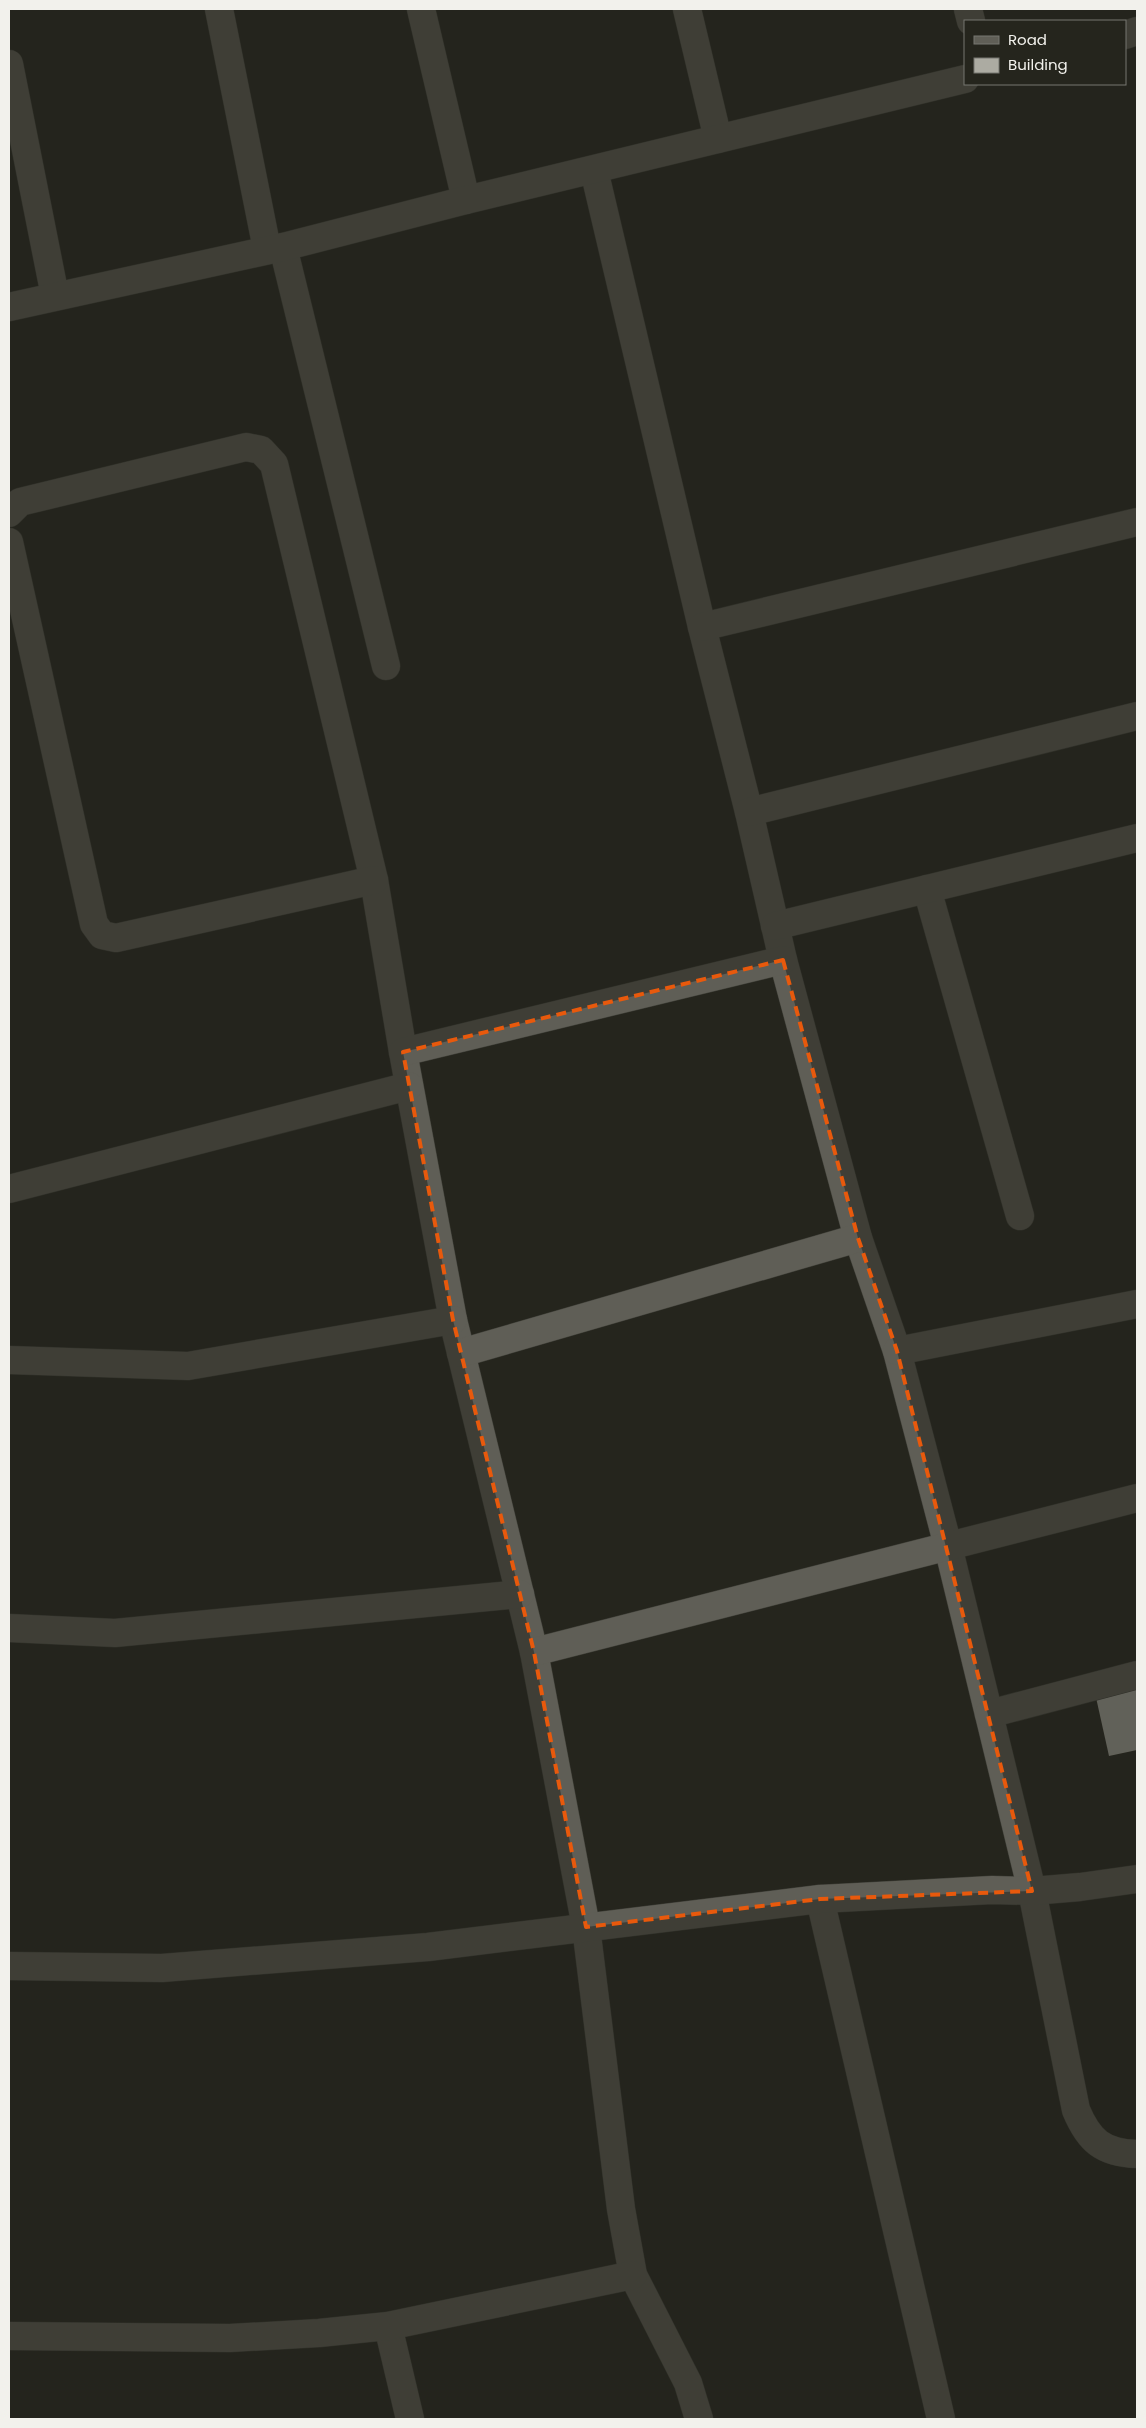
<svg xmlns="http://www.w3.org/2000/svg" width="1146" height="2428" viewBox="0 0 1146 2428" font-family="Poppins,sans-serif">
	<style>
		.building { fill: #acaba2 }
		.lines { fill: none; stroke-linecap: round; stroke-linejoin: round }
		.minor-casing { stroke: #404039; stroke-width: 29 }
		.minor { stroke: #5f5e56; stroke-width: 28 }
		.marked { fill: none; stroke: #e8590c; stroke-width: 4; stroke-dasharray: 10 6; stroke-linejoin: round }
	</style>
	<rect width="100%" height="100%" fill="#25251d"/>
	<!-- building -->
	<polygon class="building" points="1137,1685 1137,1750 1109,1756 1095,1693"/>
	<g class="lines">
		<!-- minor casing -->
		<g class="minor-casing">
			<g id="minor">
				<polyline points="219,9 267,249"/>
				<polyline points="421,9 466,200"/>
				<polyline points="687,9 718,139"/>
				<polyline points="968,9 971,21"/>
				<polyline points="1125,35 1137,31"/>
				<polyline points="9,64 55,296"/>
				<path d="M594,170l108,457 47,185 34,148 75,278 39,113 51,195 84,345 44,219c13,31 27,43 61,44"/>
				<polyline points="283,247 386,666"/>
				<polyline points="9,307 283,247 466,200 965,79"/>
				<polyline points="9,513 20,502 246,447 261,450 274,464 374,880 403,1052 453,1320 534,1652 586,1927 621,2209 633,2275 688,2383 699,2419"/>
				<polyline points="9,542 94,924 102,935 116,938 374,880"/>
				<polyline points="702,627 1137,522"/>
				<polyline points="749,812 1137,716"/>
				<polyline points="927,889 1020,1216"/>
				<polyline points="775,926 1137,838"/>
				<polyline points="403,1052 783,960"/>
				<polyline points="9,1189 409,1086"/>
				<polyline points="897,1351 1137,1304"/>
				<polyline points="461,1353 858,1238"/>
				<polyline points="9,1360 188,1366 453,1320"/>
				<polyline points="9,1628 115,1633 520,1594"/>
				<polyline points="534,1652 1137,1498"/>
				<polyline points="989,1714 1137,1675"/>
				<polyline points="820,1899 941,2419"/>
				<polyline points="9,1966 162,1968 428,1947 820,1899 992,1890 1032,1891 1080,1887 1137,1879"/>
				<polyline points="388,2326 410,2419"/>
				<polyline points="9,2336 230,2338 319,2333 388,2326 633,2275"/>
			</g>
		</g>
		<!-- minor -->
		<use href="#minor" class="minor"/>
	</g>
	<!-- marked area -->
	<path d="M0 0H1146V2428H0ZM783,960l75,278 39,113 135,540 -212,8 -234,28 -52,-275 -81,-332 -50,-268z" fill="#25251d" fill-opacity=".55" fill-rule="evenodd"/>
	<path class="marked" d="M783,960l75,278 39,113 135,540 -212,8 -234,28 -52,-275 -81,-332 -50,-268z"/>
	<!-- border -->
	<rect width="1146" height="2428" fill="none" stroke="#f2f1ec" stroke-width="20"/>
	<!-- legend -->
	<rect x="964" y="20" width="162" height="65" fill="#25251d" stroke="#777770"/>
	<rect x="974" y="36" width="25" height="8" fill="#5f5e56" stroke="#777770"/>
	<text x="1008" y="45" font-size="15" fill="#f2f1ec">Road</text>
	<rect x="974" y="58" width="25" height="15" fill="#acaba2" stroke="#777770"/>
	<text x="1008" y="70" font-size="15" fill="#f2f1ec">Building</text>
</svg>
